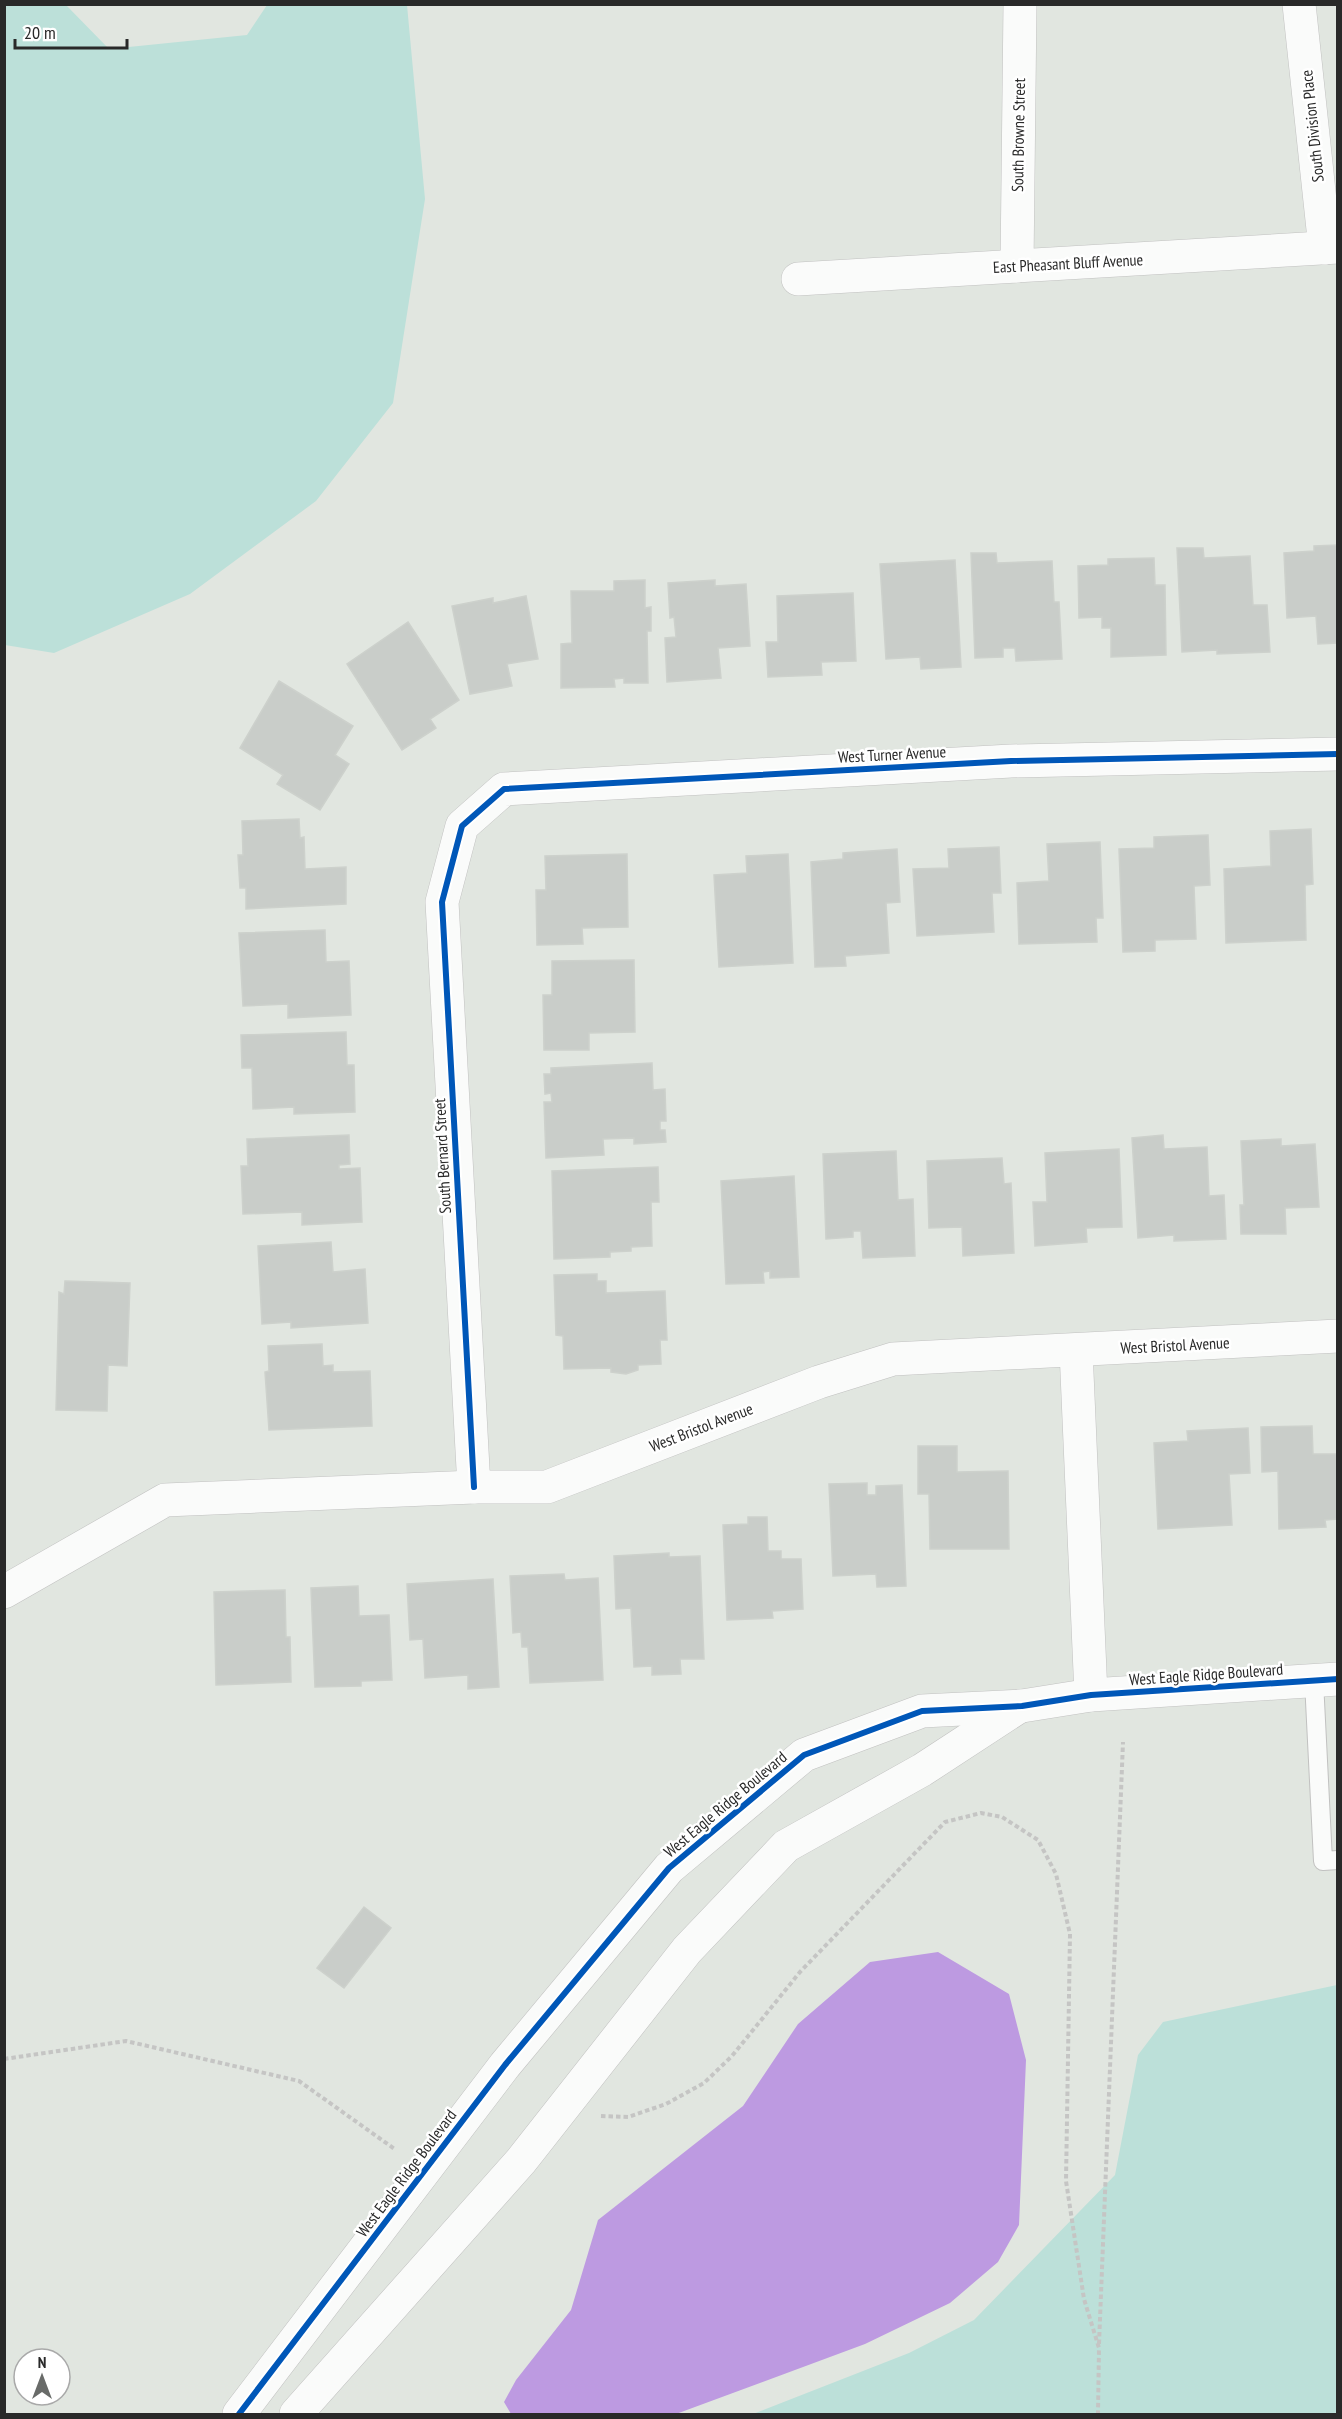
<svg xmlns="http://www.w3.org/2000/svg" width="1342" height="2419" viewBox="0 0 1342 2419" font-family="'PT Sans Narrow',sans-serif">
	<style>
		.green { fill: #bce0d9 }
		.water { fill: #bd9ae1 }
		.building { fill: #c9cdc9; stroke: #cdd1cc; stroke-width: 1.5 }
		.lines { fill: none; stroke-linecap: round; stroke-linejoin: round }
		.service-casing { stroke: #c1c1c0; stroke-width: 20 }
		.minor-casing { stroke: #c1c1c0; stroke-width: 34 }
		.tertiary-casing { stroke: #c1c1c0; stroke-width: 34 }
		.path { stroke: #c5c5c4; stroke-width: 4; stroke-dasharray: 4.5 3; stroke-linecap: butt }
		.service { stroke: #fafbfa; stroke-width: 18 }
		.minor { stroke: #fafbfa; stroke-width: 33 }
		.tertiary { stroke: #fafbfa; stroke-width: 33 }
		.cycleway-casing { stroke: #fff; stroke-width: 10 }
		.cycleway { stroke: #0057b8; stroke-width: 6 }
		.labels { text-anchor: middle; stroke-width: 5; stroke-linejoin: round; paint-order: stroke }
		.street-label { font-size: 16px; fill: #292929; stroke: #fff }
	</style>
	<rect width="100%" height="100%" fill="#e1e6e0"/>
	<!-- green -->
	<g class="green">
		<polygon points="4,5 66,5 109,49 247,35 267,5 407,5 425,199 393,403 316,501 190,594 54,653 5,645"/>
		<polygon points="1337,1985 1337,2414 753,2414 909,2353 974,2320 1115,2175 1138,2055 1163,2022"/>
	</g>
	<!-- water -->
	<polygon class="water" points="938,1952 1009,1994 1026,2060 1019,2225 998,2262 950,2303 865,2344 676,2414 511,2414 504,2402 516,2380 571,2310 598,2220 743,2106 798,2024 870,1962"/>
	<!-- building -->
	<g class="building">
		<polygon points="1338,545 1338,643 1318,644 1316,616 1287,618 1284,553 1314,551 1314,546"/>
		<polygon points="1177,548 1203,548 1204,558 1250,556 1253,605 1267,605 1270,652 1217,654 1217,650 1182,652"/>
		<polygon points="971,553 996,553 997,563 1052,561 1054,602 1059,602 1062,659 1016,661 1015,648 1003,648 1003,657 975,658"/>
		<polygon points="1154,558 1155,585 1165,585 1166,655 1111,657 1111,628 1102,628 1102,617 1079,618 1078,566 1108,565 1108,559"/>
		<polygon points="955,560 961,667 921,669 920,657 886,659 880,564"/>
		<polygon points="645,580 645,608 651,607 651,631 647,631 648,683 624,683 624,678 614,679 615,687 561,688 561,644 572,643 571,591 614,591 614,581"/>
		<polygon points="715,580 715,586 746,584 750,646 718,648 721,678 667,682 665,638 676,637 674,617 670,618 668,583"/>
		<polygon points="853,593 856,661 821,662 822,675 768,677 766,642 778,642 777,596"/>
		<polygon points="526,596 538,659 507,664 512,686 470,694 452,606 493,598 493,603"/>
		<polygon points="408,622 459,700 430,719 436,728 402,750 347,664"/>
		<polygon points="279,681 353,726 335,755 349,764 320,810 277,784 283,775 240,748"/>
		<polygon points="299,819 300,838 304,837 305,869 346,867 346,904 246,909 246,888 240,888 238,855 243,855 242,821"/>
		<polygon points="1311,829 1313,884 1305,885 1306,940 1226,943 1224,869 1271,866 1270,831"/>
		<polygon points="1208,835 1210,885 1194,886 1196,939 1155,940 1155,951 1123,952 1119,849 1154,848 1154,837"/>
		<polygon points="1100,842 1103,918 1096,918 1097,942 1019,944 1017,883 1049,881 1047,844"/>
		<polygon points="999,847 1001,893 992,893 994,932 917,936 913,869 949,868 948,849"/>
		<polygon points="897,849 900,902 886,903 889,953 845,956 846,966 815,967 811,862 843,859 843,853"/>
		<polygon points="627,854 628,927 582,928 583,944 537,945 536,890 546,890 545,856"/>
		<polygon points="788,854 793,963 719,967 714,875 747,873 746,856"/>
		<polygon points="325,930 326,962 349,961 351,1015 288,1018 288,1004 243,1006 239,933"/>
		<polygon points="634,960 635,1032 589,1033 589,1050 544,1050 543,995 552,995 552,961"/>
		<polygon points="346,1032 347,1065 354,1065 355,1112 294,1114 294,1107 253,1109 252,1068 242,1068 241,1035"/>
		<polygon points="652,1063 653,1090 665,1089 666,1121 660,1121 660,1130 665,1130 666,1142 634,1144 634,1138 603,1139 604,1155 546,1158 544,1102 552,1102 551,1093 545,1094 544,1074 551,1074 551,1068"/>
		<polygon points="349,1135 350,1164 339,1165 339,1169 360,1168 362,1222 302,1225 302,1212 243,1214 241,1166 248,1166 247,1139"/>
		<polygon points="1163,1135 1164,1149 1207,1147 1209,1196 1224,1195 1226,1239 1174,1241 1174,1235 1138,1238 1132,1138"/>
		<polygon points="1281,1139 1281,1146 1315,1144 1319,1207 1285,1208 1286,1234 1241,1234 1240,1205 1244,1205 1241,1141"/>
		<polygon points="1119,1149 1122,1227 1086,1228 1087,1242 1035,1246 1033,1202 1047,1202 1045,1153"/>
		<polygon points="896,1151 898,1200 913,1199 915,1256 863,1258 861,1231 853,1231 853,1237 826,1239 823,1154"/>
		<polygon points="1002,1158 1004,1184 1011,1183 1014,1253 963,1256 962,1227 929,1228 927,1161"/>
		<polygon points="658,1167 659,1202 651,1202 652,1246 631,1247 631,1251 610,1252 610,1257 554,1259 552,1171"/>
		<polygon points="794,1176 799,1277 770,1278 770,1271 763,1272 764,1283 726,1284 721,1181"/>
		<polygon points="331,1242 333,1272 365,1269 368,1323 291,1328 291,1322 262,1324 258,1246"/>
		<polygon points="597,1274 597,1281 606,1281 606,1293 665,1291 667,1340 660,1340 661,1364 638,1365 638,1370 626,1374 611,1372 611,1368 564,1369 563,1336 556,1335 554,1275"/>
		<polygon points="65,1281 130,1283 127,1366 108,1365 107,1411 56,1410 59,1292 64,1294"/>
		<polygon points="322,1344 323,1366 333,1365 333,1372 370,1371 372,1426 269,1430 265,1372 269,1371 268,1346"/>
		<polygon points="1312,1426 1313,1454 1338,1454 1338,1519 1325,1520 1326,1527 1279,1529 1278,1471 1262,1472 1261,1427"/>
		<polygon points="1248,1428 1250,1473 1229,1474 1232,1525 1158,1529 1154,1443 1188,1441 1187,1431"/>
		<polygon points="918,1446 957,1446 957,1472 1008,1471 1009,1549 930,1549 929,1494 918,1494"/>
		<polygon points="867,1483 867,1495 876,1495 876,1486 902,1485 906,1586 877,1587 876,1574 833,1576 829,1484"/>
		<polygon points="748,1517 767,1517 768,1551 781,1551 781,1559 801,1559 803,1609 772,1611 773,1618 727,1620 723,1525 748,1524"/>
		<polygon points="669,1553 669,1557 700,1556 704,1659 680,1659 681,1674 652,1675 652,1666 634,1667 631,1608 616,1609 614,1556"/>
		<polygon points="564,1574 565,1580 598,1578 603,1680 530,1683 528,1647 522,1647 521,1632 513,1633 510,1576"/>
		<polygon points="493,1579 499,1687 468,1689 468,1675 425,1678 423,1639 410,1640 407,1584"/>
		<polygon points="358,1586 359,1616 389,1615 392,1680 361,1681 361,1686 315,1687 311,1588"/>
		<polygon points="285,1590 286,1637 290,1637 291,1682 216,1685 214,1592"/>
		<polygon points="364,1907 391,1928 344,1988 317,1968"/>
	</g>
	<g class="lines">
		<!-- service casing -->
		<g class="service-casing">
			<polyline id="service" points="1314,1681 1323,1861 1338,1860"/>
		</g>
		<!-- minor casing -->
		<g class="minor-casing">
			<g id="minor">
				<polyline points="1299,4 1325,248"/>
				<polyline points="1017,266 1020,4"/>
				<polyline points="798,279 1338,247"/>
				<polyline points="1076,1350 1091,1695"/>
				<polyline points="474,1487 442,902 462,826 504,789 1011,761 1338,754"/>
				<polyline points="4,1592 165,1500 474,1487 547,1487 819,1382 893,1359 1338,1336"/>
			</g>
		</g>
		<!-- tertiary casing -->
		<g class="tertiary-casing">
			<g id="tertiary">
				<polyline points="239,2414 505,2065 669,1868 804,1755 922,1711 1022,1706 1091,1695 1338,1679"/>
				<polyline points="296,2414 521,2161 687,1950 786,1846 922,1770 1020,1706"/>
			</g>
		</g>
		<!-- path -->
		<g class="path">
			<polyline points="4,2059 126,2041 299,2081 396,2150"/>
			<polyline points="601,2116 628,2117 666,2104 704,2083 732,2056 800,1972 945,1822 981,1813 1002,1817 1038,1840 1056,1874 1070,1934 1066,2181 1084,2299 1099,2348 1098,2414"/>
			<polyline points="1099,2344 1123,1742"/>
		</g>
		<!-- service -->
		<use href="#service" class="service"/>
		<!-- minor -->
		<use href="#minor" class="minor"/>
		<!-- tertiary -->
		<use href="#tertiary" class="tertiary"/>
		<!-- cycleway casing -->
		<g class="cycleway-casing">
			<g id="cycleway">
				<polyline points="474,1487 442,902 462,826 504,789 1011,761 1338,754"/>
				<polyline points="239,2414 505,2065 669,1868 804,1755 922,1711 1022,1706 1091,1695 1338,1679"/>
			</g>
		</g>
		<!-- cycleway -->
		<use href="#cycleway" class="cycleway"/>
	</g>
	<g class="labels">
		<!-- street labels -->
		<g class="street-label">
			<text transform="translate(1312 126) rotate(-96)" y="6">South Division Place</text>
			<text transform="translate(1018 135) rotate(-89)" y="6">South Browne Street</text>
			<text transform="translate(1068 263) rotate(-3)" y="6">East Pheasant Bluff Avenue</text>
			<text transform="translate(892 754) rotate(-3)" y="6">West Turner Avenue</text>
			<text transform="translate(442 1156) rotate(-93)" y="6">South Bernard Street</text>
			<text transform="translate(1175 1345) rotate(-3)" y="6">West Bristol Avenue</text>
			<text transform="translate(701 1427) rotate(-21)" y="6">West Bristol Avenue</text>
			<text transform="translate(1206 1674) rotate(-4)" y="6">West Eagle Ridge Boulevard</text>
			<text transform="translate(725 1804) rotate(-40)" y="6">West Eagle Ridge Boulevard</text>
			<text transform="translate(406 2173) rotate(-53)" y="6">West Eagle Ridge Boulevard</text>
		</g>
	</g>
	<!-- border -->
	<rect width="1342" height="2419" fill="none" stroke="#292929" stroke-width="12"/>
	<!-- north arrow -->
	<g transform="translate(42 2377)"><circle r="28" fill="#ffffff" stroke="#a9a9a9" stroke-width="1.5"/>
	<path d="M0-4.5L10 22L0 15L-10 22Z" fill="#696b69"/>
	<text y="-9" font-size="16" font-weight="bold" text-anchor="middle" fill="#292929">N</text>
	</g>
	<!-- scale -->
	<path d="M15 39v9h112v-9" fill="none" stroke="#292929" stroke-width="3"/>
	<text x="24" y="39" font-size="18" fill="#292929" stroke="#ffffff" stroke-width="4.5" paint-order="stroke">20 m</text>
</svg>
